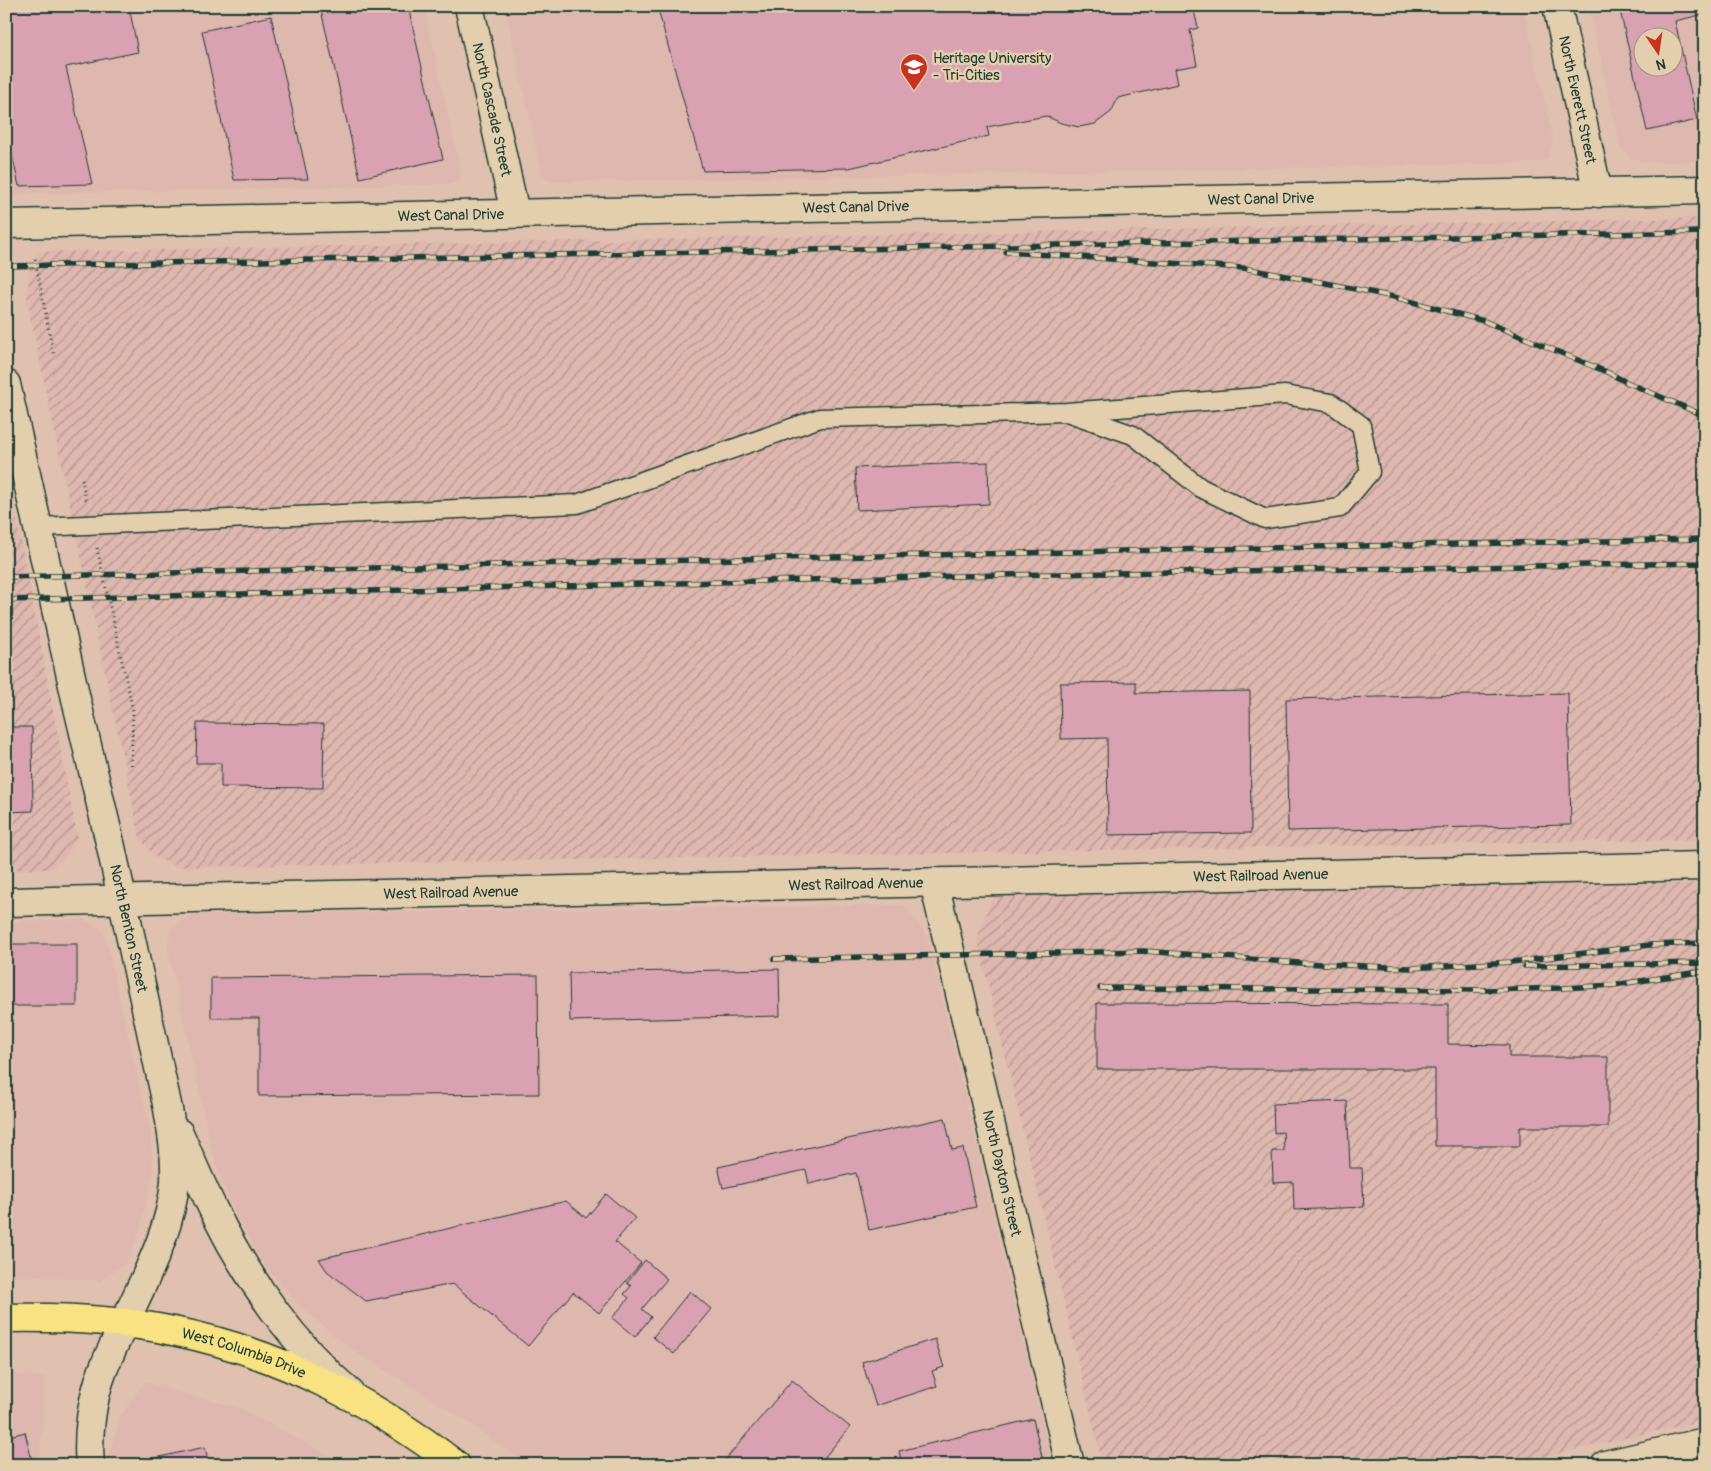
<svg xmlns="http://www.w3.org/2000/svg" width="1711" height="1471" viewBox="0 0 1711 1471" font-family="Pangolin,sans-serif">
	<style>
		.built { fill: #deb7af; fill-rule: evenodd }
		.industrial { fill: url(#industrial-furrows) }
		.building { fill: #d9a1b2; stroke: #1f3d34; fill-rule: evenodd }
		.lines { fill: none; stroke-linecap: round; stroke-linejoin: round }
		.lane-casing { stroke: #1f3d34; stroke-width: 21 }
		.street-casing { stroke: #1f3d34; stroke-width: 31 }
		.secondary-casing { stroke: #1f3d34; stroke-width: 31 }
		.primary-casing { stroke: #1f3d34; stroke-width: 31 }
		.path { stroke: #1f3d34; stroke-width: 3; stroke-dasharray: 1 4; stroke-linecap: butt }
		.lane { stroke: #e3cead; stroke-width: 18 }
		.street { stroke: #e3cead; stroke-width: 28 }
		.secondary { stroke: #e3cead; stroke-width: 28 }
		.primary { stroke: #f8e281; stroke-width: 28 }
		.rail-casing { stroke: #1f3d34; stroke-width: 5.5 }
		.rail { stroke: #e3cead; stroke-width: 4; stroke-dasharray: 11; stroke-linecap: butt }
		.labels { text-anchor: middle; stroke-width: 5; stroke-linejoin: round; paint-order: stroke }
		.poi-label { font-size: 15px; fill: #1f3d34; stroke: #e3cead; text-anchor: start }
		.street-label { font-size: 15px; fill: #1f3d34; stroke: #e3cead }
	</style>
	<defs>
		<pattern id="industrial-furrows" width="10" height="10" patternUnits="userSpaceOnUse" patternTransform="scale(1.25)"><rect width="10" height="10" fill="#deb7af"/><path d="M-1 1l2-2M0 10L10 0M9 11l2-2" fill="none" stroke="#b3968f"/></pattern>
	</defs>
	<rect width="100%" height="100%" fill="#e0c0ae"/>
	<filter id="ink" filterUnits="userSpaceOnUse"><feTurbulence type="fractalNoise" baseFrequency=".02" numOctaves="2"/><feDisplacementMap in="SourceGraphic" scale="10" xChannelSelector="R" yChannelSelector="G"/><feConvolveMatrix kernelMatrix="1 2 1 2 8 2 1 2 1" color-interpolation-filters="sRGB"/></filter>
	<g filter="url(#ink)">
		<!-- built -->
		<g class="built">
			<polygon points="6,6 424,6 460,169 460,180 452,184 18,194 10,192 6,186"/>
			<polygon points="505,6 1523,6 1553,139 1548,158 1537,163 554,182 546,179 542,173"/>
			<path d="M1589,6h116v155l-61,1 -13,-4 -10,-9zM1644,38h30v30h-30z"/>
			<polygon points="904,905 927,936 1052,1465 527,1465 467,1421 347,1346 298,1304 261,1260 233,1209 213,1155 168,949 170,930 191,915"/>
			<polygon points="85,920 103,931 107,945 150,1131 153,1171 139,1233 126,1263 100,1281 50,1276 6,1275 6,922"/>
			<polygon points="6,1374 46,1377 39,1465 6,1465"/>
			<polygon points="145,1382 241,1409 347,1465 110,1465 108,1459 120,1417"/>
		</g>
		<!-- industrial -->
		<g class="industrial">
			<polygon points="1705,218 1705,839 178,867 154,856 140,838 27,301 29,273 37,252"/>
			<polygon points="6,463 77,836 68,854 51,869 6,870"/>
			<polygon points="1705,883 1705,1420 1508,1465 1103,1465 977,938 993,896"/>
		</g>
		<!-- building -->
		<g class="building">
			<polygon points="6,6 129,6 138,52 66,67 92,184 19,186 6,128"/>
			<polygon points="320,6 408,6 443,159 360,178"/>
			<polygon points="657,6 1193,6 1198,28 1190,30 1197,65 1175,69 1178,84 1118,98 1111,112 1095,124 1079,127 1061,123 1046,116 987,127 989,136 849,168 703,171"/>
			<path d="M1619,6h86v8l-30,7 22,99 -50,11zM1644,38h30v30h-30z"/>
			<polygon points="271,16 308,179 234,180 202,31"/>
			<polygon points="988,462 989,504 857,510 855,468"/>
			<polygon points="1136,682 1136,693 1250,691 1251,833 1108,835 1107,738 1061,739 1060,683"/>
			<polygon points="1568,693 1571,825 1288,831 1286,699"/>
			<polygon points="197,723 324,724 323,788 221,787 221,763 196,763"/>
			<polygon points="6,727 32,727 33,811 6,812"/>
			<rect x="6" y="944" width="71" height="62"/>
			<polygon points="779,969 780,1016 570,1021 569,973"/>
			<polygon points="538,975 539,1094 259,1096 259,1018 211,1018 211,978"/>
			<polygon points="1097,1003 1448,1004 1448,1044 1509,1045 1509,1057 1608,1057 1608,1127 1520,1127 1520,1146 1435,1146 1435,1069 1097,1069"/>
			<polygon points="1347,1101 1350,1168 1362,1168 1364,1207 1294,1210 1293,1182 1273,1183 1272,1151 1284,1151 1283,1132 1274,1133 1273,1104"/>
			<polygon points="945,1118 952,1150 963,1148 976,1207 869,1230 856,1173 809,1184 806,1170 723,1188 718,1167"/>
			<polygon points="606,1194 635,1218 615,1242 641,1263 599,1313 573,1292 528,1346 453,1284 366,1301 327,1271 319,1259 566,1201 586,1218"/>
			<polygon points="645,1260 667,1279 642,1309 651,1317 635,1337 612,1318 629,1298 624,1294 631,1286 627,1283"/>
			<polygon points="690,1291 711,1309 674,1354 653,1337"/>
			<polygon points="935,1339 944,1367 932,1371 937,1386 876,1406 862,1362"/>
			<polygon points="792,1380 850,1427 818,1465 721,1465"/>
			<polygon points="1033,1419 1044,1465 902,1465 899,1451"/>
			<polygon points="25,1432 33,1465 6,1465 6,1437"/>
			<polygon points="205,1447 209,1465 147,1465 146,1460"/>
		</g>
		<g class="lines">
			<!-- lane casing -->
			<g class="lane-casing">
				<polyline id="lane" points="38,527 577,504 820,418 1067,412 1133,435 1201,488 1265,519 1340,508 1370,472 1361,425 1331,403 1285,395 1067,412"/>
			</g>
			<!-- street casing -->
			<g class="street-casing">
				<g id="street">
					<path id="s1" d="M1557,6l41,187"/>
					<path id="s2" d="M934,882l136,583"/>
					<path id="s3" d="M6,902l1699,-36"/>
					<path d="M90,1465c-3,-31 2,-67 13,-95 6,-16 14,-31 21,-46"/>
					<polyline points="1605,1465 1705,1442"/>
				</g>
			</g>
			<!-- secondary casing -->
			<g class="secondary-casing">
				<g id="secondary">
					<path id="s4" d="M469,6l46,207"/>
					<path id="s5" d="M6,224l1699,-34"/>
					<path id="s6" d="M6,384l70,315 35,148 57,262c4,24 8,47 7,72 -4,51 -31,98 -51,143"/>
					<path d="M179,1133c12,27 23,54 36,80 33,67 79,132 135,180"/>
				</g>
			</g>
			<!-- primary casing -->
			<g class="primary-casing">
				<g id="primary">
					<path id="s7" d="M6,1318c53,-1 115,2 167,13 102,20 201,71 283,134"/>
				</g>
			</g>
			<!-- path -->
			<g class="path">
				<polyline points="35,259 54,356"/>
				<polyline points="82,479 86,500"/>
				<polyline points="97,548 133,711 131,766"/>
			</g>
			<!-- lane -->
			<use href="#lane" class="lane"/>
			<!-- street -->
			<use href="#street" class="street"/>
			<!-- secondary -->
			<use href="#secondary" class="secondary"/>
			<!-- primary -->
			<use href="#primary" class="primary"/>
			<!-- rail casing -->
			<g class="rail-casing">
				<g id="rail">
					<polyline points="1006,252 1243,268 1326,283 1394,297 1484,321 1609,373 1624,381 1705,416"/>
					<polyline points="6,266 1705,232"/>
					<polyline points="6,577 781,558 1705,539"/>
					<polyline points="6,600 1001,575 1705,563"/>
					<polyline points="774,959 1144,951 1300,963 1410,968 1512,962 1650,945 1705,943"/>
					<polyline points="1525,966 1705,963"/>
					<polyline points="1100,988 1484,990 1563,988 1614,985 1705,971"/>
				</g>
			</g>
			<!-- rail -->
			<use href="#rail" class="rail"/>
		</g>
	</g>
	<!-- icons -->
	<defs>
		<g id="university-pin" transform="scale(1.4375)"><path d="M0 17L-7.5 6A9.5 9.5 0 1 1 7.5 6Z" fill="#c8321e" stroke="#e3cead"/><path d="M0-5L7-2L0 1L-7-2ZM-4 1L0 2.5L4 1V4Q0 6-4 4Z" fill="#fff"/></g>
	</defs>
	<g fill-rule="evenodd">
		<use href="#university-pin" x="914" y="67"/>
	</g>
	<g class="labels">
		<!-- poi labels -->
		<g class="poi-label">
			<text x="933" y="63">Heritage University<tspan x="933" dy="17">- Tri-Cities</tspan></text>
		</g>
		<!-- street labels -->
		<g class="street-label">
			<text dy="5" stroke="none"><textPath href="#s1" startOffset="96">North Everett Street</textPath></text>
			<text dy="5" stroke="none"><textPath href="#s4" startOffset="106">North Cascade Street</textPath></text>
			<text dy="5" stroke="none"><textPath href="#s5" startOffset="1255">West Canal Drive</textPath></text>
			<text dy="5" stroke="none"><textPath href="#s5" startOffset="850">West Canal Drive</textPath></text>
			<text dy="5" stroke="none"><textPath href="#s5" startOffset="445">West Canal Drive</textPath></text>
			<text dy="5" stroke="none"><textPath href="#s3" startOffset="1255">West Railroad Avenue</textPath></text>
			<text dy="5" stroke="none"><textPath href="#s3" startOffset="850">West Railroad Avenue</textPath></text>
			<text dy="5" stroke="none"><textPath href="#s3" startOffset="445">West Railroad Avenue</textPath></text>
			<text dy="5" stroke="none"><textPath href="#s6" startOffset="558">North Benton Street</textPath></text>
			<text dy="5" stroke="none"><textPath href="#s2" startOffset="299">North Dayton Street</textPath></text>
			<text dy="5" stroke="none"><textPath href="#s7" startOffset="242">West Columbia Drive</textPath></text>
		</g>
	</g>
	<!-- margin -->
	<rect width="1711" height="1471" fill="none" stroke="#e3cead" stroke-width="25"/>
	<rect x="12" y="12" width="1686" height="1446" fill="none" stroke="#1f3d34" stroke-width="2" filter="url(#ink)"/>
	<!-- north arrow -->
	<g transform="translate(1658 52) rotate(167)"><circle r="24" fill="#e3cead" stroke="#95947d"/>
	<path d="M0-4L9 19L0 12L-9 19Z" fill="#c8321e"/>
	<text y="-8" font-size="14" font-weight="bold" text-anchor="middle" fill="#1f3d34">N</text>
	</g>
</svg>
